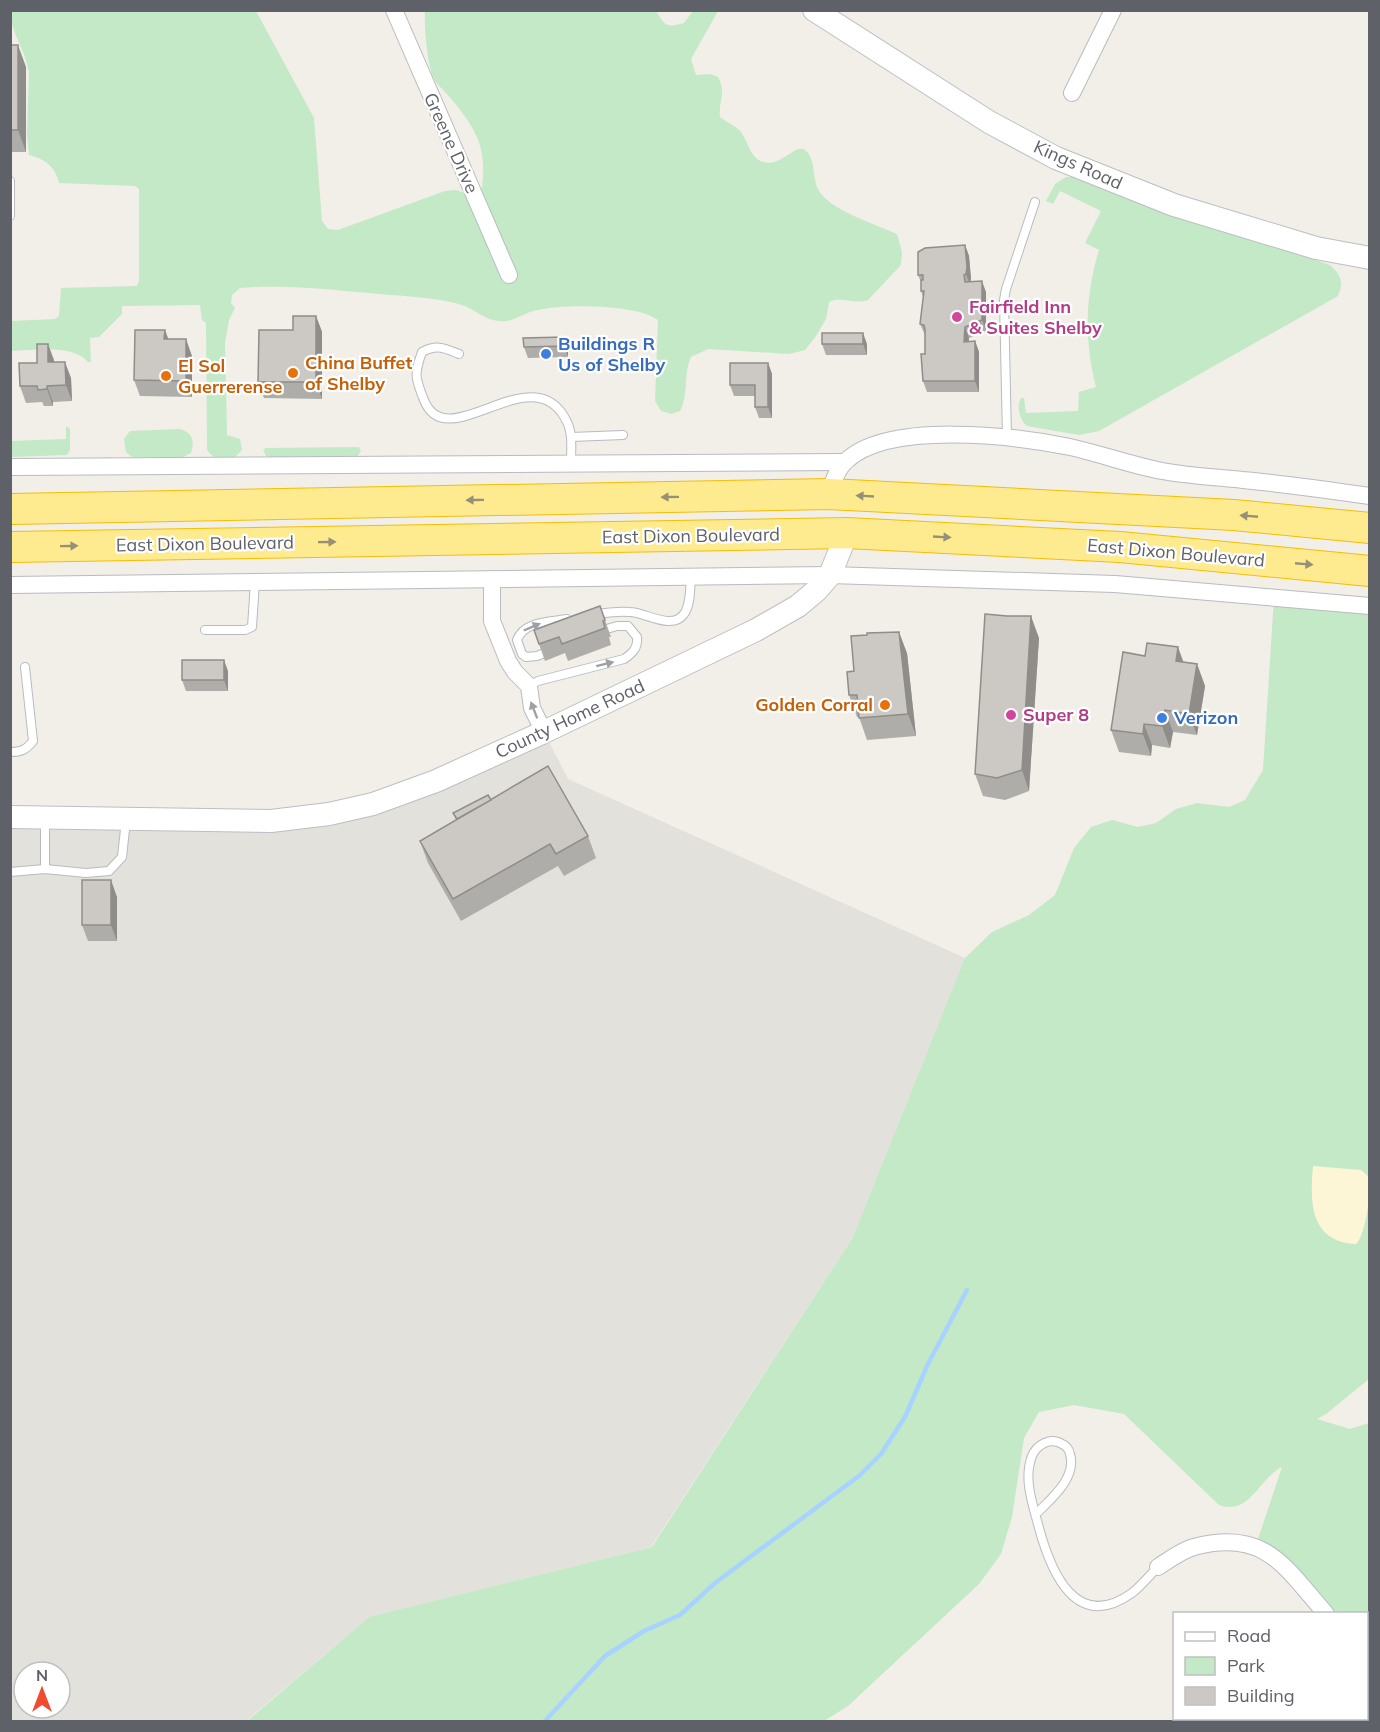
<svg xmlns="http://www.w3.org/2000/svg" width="1380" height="1732" viewBox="0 0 1380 1732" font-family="Mulish,sans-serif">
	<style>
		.industrial { fill: #e2e1db; fill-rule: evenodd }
		.green { fill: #c3e9c6 }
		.sand { fill: #fcf6d6 }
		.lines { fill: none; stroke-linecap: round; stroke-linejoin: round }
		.stream { stroke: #a8d3ff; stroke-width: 4.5 }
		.lane-casing { stroke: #b9bbc0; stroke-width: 10 }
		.street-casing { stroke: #b9bbc0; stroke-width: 18 }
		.secondary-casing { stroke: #bcbec5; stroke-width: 24 }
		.highway-casing { stroke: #f7bd00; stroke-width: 32 }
		.lane { stroke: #fff; stroke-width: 8 }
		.street { stroke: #fff; stroke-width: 16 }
		.secondary { stroke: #fff; stroke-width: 22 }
		.highway { stroke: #ffeb8f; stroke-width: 30 }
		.wall { fill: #afada9 }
		.shaded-wall { fill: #8f8d89 }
		.building { fill: #ccc9c4; stroke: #8f8d89; stroke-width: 1.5 }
		.oneway { fill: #969175 }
		.oneway2 { fill: #9ea0a4 }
		.hotel-dot { fill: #d1479c; stroke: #fff; stroke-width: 2 }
		.shop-dot { fill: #3f7fe0; stroke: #fff; stroke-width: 2 }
		.food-dot { fill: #e8710a; stroke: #fff; stroke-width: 2 }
		.labels { text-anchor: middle; stroke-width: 4.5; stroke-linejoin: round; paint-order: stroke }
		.street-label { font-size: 18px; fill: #5e6167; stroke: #fff }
		.hotel-label { font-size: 18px; font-weight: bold; fill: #b23c85; stroke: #fff; text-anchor: start }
		.shop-label { font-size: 18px; font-weight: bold; fill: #366cbe; stroke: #fff; text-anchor: start }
		.food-label { font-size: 18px; font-weight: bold; fill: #c56008; stroke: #fff; text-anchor: start }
	</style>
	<rect width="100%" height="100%" fill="#f1efe7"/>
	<!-- industrial -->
	<path class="industrial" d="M544,732l24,47 397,179 -113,281 -201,308 -282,70 -123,104 -235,1v-905l318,-3zM24,1672h36v36h-36z"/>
	<!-- green -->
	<g class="green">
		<path d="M10,11h246l58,107 8,103 6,8 10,1 107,-39 11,-1 12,4 14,-6c5,-40 -5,-58 -30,-88 -5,-7 -14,-14 -18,-21 -7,-14 -10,-53 -9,-68h231c9,15 10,17 28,12l9,-12h25l-27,48 5,16 14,-1 8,3c9,16 0,24 2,40 6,5 14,8 19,13 9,9 10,28 24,32 19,5 32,-19 42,-12 11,8 7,28 13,39 9,20 59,36 79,45l5,18 -1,13 -33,35c-13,5 -28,-4 -39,2l-3,17 -10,17 -11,14 -16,4 -81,-5 -17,8c-8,17 -2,38 -11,54l-9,3 -10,-3 -6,-10 3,-81c-22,-16 -93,-16 -120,-10 -14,2 -24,13 -39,11 -14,-1 -25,-12 -37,-16 -21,-7 -59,-9 -82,-11 -46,-4 -93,-10 -140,-6l-8,7 -1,8 4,5 -6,12 -4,23 2,92 13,4 2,11 -7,7c-11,1 -23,4 -28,-8l-1,-126 -4,-3 -2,-15 -78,1v8l-23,23 -9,1 1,24h-3c-14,-18 -57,-12 -77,-11v-30l44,-2 4,-3 2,-28 76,-2 2,-5v-92l-4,-3 -76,-3c-3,-16 -15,-25 -30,-28l-2,-21 2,-61c-3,-22 -18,-40 -19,-62z"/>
		<path d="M1066,177h10l254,88c11,10 14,17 8,31l-239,135 -20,4 -52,-9c-7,-6 -11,-19 -6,-28h3l2,15 52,-2 1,-19 17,-5c-12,-47 -11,-91 3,-137l-14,-7 16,-32 -41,-20 -7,13 -7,-3 9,-17z"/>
		<polygon points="66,426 70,429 70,450 67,455 11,457 11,441 66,439"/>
		<path d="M179,429c13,3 16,11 12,24l-8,4h-51l-6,-5 -2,-13 6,-8z"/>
		<polygon points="359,447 361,451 357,457 271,457 266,456 263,450 266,448"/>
		<path d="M1274,598l95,8v773l-43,35 -9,5 33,10 19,-6v239l-2,-3 -1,-45 -40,-1 -70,-68 26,-78c-24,12 -32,49 -63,38l-95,-91 -50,-9 -35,7 -15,26 -12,79 -11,37 -22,30 -131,122 -24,15 -578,1 123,-105 283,-70 200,-308 113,-281 27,-26 37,-17 26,-20 19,-47 17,-21 21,-7 26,7 18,-4 20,-14 21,-6 32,4 16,-7 18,-30z"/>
	</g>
	<!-- sand -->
	<path class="sand" d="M1313,1166l48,4 7,6c4,14 -2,58 -12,68 -47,-2 -46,-43 -43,-78z"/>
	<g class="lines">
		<!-- stream -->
		<polyline class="stream" points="544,1722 605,1656 644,1631 680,1615 715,1583 859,1476 881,1454 905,1417 928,1364 967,1290"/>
		<!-- lane casing -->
		<g class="lane-casing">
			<g id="lane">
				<polyline points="10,181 10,216"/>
				<path d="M459,354c-15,-6 -22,-10 -37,-2 -8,22 -7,26 2,48 23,59 110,-48 143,22 6,12 4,28 4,41"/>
				<polyline points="571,437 623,435"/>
				<polyline points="1007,438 1004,300 1006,289 1035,202"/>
				<path d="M592,615c12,-2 25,-4 38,-3 15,0 42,19 54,2 7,-9 6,-28 7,-38"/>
				<polyline points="205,630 245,630 252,627 255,582"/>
				<path d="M552,650l-15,6 -11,1 -4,-3 -5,-14c7,-19 33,-18 50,-21"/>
				<path d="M529,686l9,-5 86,-22c9,-6 14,-11 13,-22l-9,-11h-11l-17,5"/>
				<path d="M10,752c11,0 16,-2 23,-11l-8,-74"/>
				<polyline points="45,819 45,869"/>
				<polyline points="10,872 45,869 86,873 109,871 122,857 126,820"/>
				<path d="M1036,1514c15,-15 41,-36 34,-60 -1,-5 -3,-8 -8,-10 -11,-7 -25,0 -30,12 -9,23 1,49 7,72 12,44 37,105 93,65 9,-7 18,-18 26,-26"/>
			</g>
		</g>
		<!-- street casing -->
		<g class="street-casing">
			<g id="street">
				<polyline points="394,10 509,275"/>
				<polyline points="1072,93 1113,10"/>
				<polyline points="10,467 844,462"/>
				<path d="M829,494c4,-11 7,-24 16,-32 42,-42 171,-26 225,-15 31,7 61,18 92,24 27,5 55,6 81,9 43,4 85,10 127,16"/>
				<polyline points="492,579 492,621 508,661 515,672 529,686 532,708 544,732"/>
				<polyline points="10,585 830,575 1115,584 1370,606"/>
				<path d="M1158,1567c11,-7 24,-17 36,-20 71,-19 91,20 132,67"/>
				<polyline points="1366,1659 1370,1662"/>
			</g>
		</g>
		<!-- secondary casing -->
		<g class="secondary-casing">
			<g id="secondary">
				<polyline points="814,10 989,122 1056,158 1174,205 1316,248 1370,258"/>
				<polyline points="10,817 271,821 329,814 373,804 436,781 544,732 756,630 798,606 817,590 830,575 847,533"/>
			</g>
		</g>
		<!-- highway casing -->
		<g class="highway-casing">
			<g id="highway">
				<polyline points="10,509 829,494 1234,515 1370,528"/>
				<polyline points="10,547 847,533 1120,547 1370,571"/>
			</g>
		</g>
		<!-- lane -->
		<use href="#lane" class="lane"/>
		<!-- street -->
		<use href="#street" class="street"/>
		<!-- secondary -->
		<use href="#secondary" class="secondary"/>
		<!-- highway -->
		<use href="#highway" class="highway"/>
	</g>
	<!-- wall -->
	<g class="wall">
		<polygon points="10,45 26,67 26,152 10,152"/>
		<polygon points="965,245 969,256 971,282 986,292 986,331 969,338 968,341 975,341 979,352 979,392 927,392 923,381 925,354 925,335 920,324 923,297 921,291 921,282 918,275"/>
		<polygon points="316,316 322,332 322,399 264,398 258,382 293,330"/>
		<polygon points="822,333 867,344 867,355 826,355 822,344"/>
		<polygon points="564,337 568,348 568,357 528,358 524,347"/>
		<polygon points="168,339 192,356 192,397 140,396 134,380"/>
		<polygon points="54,360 54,362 71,378 72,401 53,402 53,406 44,406 42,402 26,403 20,386 37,363"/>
		<polygon points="768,363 772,374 772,418 759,418 755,407 755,396 734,396 730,385"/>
		<polygon points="600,606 611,637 609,637 611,645 568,661 565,653 545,661 534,630"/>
		<polygon points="1007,616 1039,638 1029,791 1005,800 983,796 975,774"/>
		<polygon points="907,653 916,736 867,740 859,717 857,717 849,695 854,671"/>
		<polygon points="1183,662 1197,664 1205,686 1197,735 1173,732 1170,748 1152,745 1151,756 1119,752 1111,730"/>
		<polygon points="228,671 228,691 186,691 182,680"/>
		<polygon points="491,800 588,836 596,858 564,876 558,866 461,921 428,863 420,841 456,820 453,813"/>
		<polygon points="117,897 117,941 88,941 82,925"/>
	</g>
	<!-- shaded-wall -->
	<g class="shaded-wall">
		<polygon points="18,45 26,67 26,152 18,130"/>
		<polygon points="965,245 969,256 971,278 970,285 966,274"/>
		<polygon points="982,281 986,292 986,331 982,320"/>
		<polygon points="316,316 322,332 322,399 316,382"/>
		<polygon points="965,327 969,338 968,353 964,342"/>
		<polygon points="165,330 171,346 164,339"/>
		<polygon points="863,333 867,344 867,355 863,344"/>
		<polygon points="564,337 568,348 568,357 564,346"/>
		<polygon points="186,339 192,356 192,397 186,381"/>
		<polygon points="975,341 979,352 979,392 975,381"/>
		<polygon points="48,344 54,360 54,378 48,362"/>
		<polygon points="65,362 71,378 72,401 66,385"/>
		<polygon points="768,363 772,374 772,418 768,407"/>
		<polygon points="47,386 53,402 53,406 47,389"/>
		<polygon points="1031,616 1039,638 1029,791 1022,770"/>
		<polygon points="899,632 907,653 916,736 908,714"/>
		<polygon points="1178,647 1186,669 1176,661"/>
		<polygon points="224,660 228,671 228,691 224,680"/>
		<polygon points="1197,664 1205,686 1197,735 1189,714"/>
		<polygon points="1165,710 1173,732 1170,748 1162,726"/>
		<polygon points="1144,724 1152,745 1151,756 1143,734"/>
		<polygon points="111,880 117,897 117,941 111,925"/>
	</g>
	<!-- building -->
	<g class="building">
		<rect x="10" y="45" width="8" height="85"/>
		<polygon points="965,245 967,267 966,274 964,275 965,282 982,281 982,320 965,327 964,342 975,341 975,381 923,381 921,354 925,354 925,329 924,325 920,324 924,291 921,291 921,280 923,280 923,275 918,275 918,252 925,248"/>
		<polygon points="293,316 316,316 316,382 258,382 259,330 293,330"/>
		<polygon points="135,330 165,330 164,339 186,339 186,381 134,380"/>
		<rect x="822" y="333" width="41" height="11"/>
		<polygon points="564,337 564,346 524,347 523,338"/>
		<polygon points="37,344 48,344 48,362 65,362 66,385 47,386 47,389 38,390 37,386 20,386 19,363 37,363"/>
		<polygon points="730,363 768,363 768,407 755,407 755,385 730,385"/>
		<polygon points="600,606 605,620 603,621 605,628 562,644 559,637 539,644 534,630"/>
		<polygon points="985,614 1007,616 1031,616 1022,770 997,778 975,774"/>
		<polygon points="899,632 908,714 859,718 857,695 849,695 847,672 854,671 851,636 867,635 867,633"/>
		<polygon points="1147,643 1178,647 1176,661 1197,664 1189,714 1165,710 1162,726 1144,724 1143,734 1111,730 1123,652 1145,656"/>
		<rect x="182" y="660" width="42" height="20"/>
		<polygon points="548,766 588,836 556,854 550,844 453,899 420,841"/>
		<polygon points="488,795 491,800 457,819 453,813"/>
		<rect x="82" y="880" width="29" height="45"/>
	</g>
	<!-- one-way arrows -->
	<defs><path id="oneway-solid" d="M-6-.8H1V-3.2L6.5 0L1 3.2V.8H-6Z" transform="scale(1.5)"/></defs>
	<g class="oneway">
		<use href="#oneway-solid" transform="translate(865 496) rotate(-177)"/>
		<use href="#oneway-solid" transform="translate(670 497) rotate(179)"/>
		<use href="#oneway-solid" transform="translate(475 500) rotate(179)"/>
		<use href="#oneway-solid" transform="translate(1249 516) rotate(-175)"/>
		<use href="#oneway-solid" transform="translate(942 537) rotate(3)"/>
		<use href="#oneway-solid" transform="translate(327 542) rotate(-1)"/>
		<use href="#oneway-solid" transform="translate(69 546) rotate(-1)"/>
		<use href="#oneway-solid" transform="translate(1304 564) rotate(5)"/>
	</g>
	<g class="oneway2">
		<use href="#oneway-solid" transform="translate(532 627) rotate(-23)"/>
		<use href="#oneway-solid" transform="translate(605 664) rotate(-14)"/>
		<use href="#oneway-solid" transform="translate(534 710) rotate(-111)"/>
	</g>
	<!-- markers -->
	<g class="hotel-dot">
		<circle cx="957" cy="317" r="6"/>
		<circle cx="1011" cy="715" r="6"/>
	</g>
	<g class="shop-dot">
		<circle cx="546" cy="354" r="6"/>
		<circle cx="1162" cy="718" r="6"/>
	</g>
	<g class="food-dot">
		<circle cx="293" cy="373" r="6"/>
		<circle cx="166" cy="376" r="6"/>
		<circle cx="885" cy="705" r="6"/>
	</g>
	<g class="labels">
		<!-- street labels -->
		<g class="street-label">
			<text transform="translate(451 143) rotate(66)" y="6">Greene Drive</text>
			<text transform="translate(1078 165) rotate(24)" y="6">Kings Road</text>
			<text transform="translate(691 536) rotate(-1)" y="6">East Dixon Boulevard</text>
			<text transform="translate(205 544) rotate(-1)" y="6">East Dixon Boulevard</text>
			<text transform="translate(1176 553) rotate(5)" y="6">East Dixon Boulevard</text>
			<text transform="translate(570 719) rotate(-25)" y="6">County Home Road</text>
		</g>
		<!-- hotel labels -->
		<g class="hotel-label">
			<text x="969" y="313">Fairfield Inn<tspan x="969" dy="21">&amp; Suites Shelby</tspan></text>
			<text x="1023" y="721">Super 8</text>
		</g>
		<!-- shop labels -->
		<g class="shop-label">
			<text x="558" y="350">Buildings R<tspan x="558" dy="21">Us of Shelby</tspan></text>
			<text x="1174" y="724">Verizon</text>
		</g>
		<!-- food labels -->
		<g class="food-label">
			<text x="305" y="369">China Buffet<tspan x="305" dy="21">of Shelby</tspan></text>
			<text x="178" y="372">El Sol<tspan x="178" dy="21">Guerrerense</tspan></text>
			<text x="873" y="711" text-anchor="end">Golden Corral</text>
		</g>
	</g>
	<!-- border -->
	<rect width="1380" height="1732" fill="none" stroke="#5e6167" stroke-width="24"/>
	<!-- legend -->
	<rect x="1173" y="1612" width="195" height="108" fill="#ffffff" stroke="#bfc0c2" stroke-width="1.5"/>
	<rect x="1185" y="1632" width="30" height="9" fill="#ffffff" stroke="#bfc0c2" stroke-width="1.5"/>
	<text x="1227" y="1642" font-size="18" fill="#5e6167">Road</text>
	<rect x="1185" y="1657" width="30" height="18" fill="#c3e9c6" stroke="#bfc0c2" stroke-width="1.5"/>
	<text x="1227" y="1672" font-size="18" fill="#5e6167">Park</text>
	<rect x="1185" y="1687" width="30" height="18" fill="#ccc9c4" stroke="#bfc0c2" stroke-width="1.5"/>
	<text x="1227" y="1702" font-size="18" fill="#5e6167">Building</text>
	<!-- north arrow -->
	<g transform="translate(42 1690)"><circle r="28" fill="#ffffff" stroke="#bfc0c2" stroke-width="1.5"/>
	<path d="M0-4.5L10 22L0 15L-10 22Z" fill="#f04b2d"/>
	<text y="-9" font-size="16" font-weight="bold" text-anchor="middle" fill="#5e6167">N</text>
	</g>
</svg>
